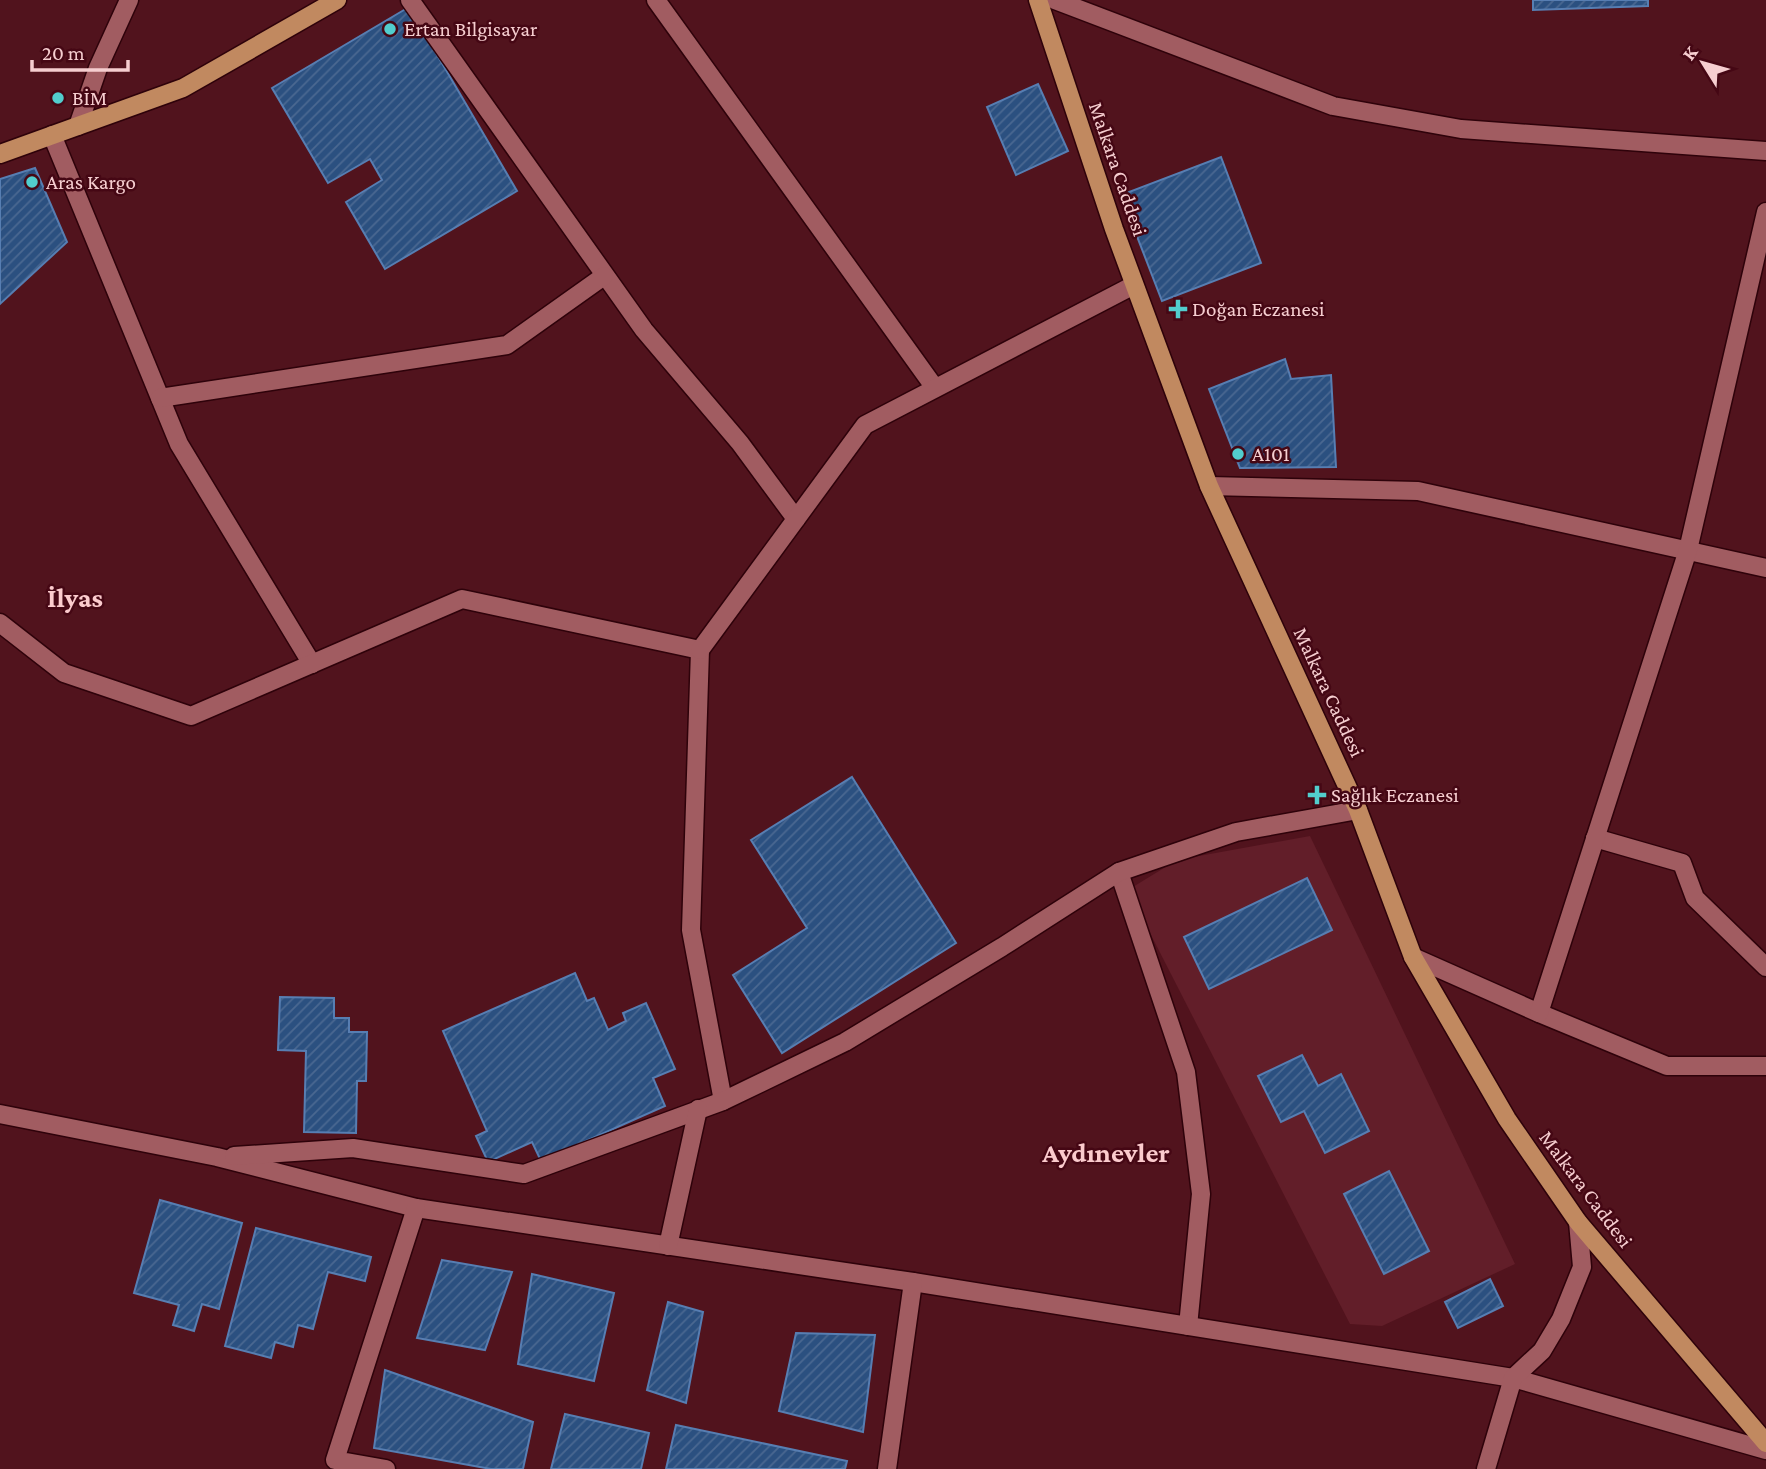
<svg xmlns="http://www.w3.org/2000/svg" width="1766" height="1469" viewBox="0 0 1766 1469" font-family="'Crimson Pro',serif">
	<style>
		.built { fill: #621e29 }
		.building { fill: url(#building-hatch); stroke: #577eb2; stroke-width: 2 }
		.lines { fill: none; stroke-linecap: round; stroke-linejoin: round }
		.minor-casing { stroke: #2e020a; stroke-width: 21 }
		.major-casing { stroke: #2e020a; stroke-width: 21 }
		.minor { stroke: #a15c61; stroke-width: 18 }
		.major { stroke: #c18960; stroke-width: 18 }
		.poi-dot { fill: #52cdcd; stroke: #450714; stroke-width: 2.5 }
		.labels { text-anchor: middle; stroke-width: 5; stroke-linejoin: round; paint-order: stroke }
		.poi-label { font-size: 21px; fill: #f6ced0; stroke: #450714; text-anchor: start }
		.street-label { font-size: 21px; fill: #f6ced0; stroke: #450714 }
		.district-label { font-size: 28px; font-weight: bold; fill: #fbcbcd; stroke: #450714 }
	</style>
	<defs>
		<pattern id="building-hatch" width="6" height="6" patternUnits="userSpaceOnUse" patternTransform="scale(1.75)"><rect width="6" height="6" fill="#2b5080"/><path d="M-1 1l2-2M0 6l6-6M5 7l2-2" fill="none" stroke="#4a6891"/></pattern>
	</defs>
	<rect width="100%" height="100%" fill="#51131d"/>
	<!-- built -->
	<polygon class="built" points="1310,836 1515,1264 1382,1326 1350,1324 1128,890 1177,860"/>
	<!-- building -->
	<g class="building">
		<polygon points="1533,0 1648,0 1648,6 1533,10"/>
		<polygon points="409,7 517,191 385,269 346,202 382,180 370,159 328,183 272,88"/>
		<polygon points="1038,84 1068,151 1016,175 987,107"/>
		<polygon points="1221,157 1261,263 1162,301 1121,195"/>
		<polygon points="35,168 67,242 0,304 0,179"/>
		<polygon points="1285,359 1291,379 1331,375 1336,467 1240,468 1209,389"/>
		<polygon points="852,777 956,943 782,1053 733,975 807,928 751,840"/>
		<polygon points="1307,878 1332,930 1209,989 1184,937"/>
		<polygon points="575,973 587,1001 594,998 608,1030 626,1021 623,1013 646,1003 675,1069 653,1078 665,1106 541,1161 532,1142 488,1162 476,1136 487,1131 443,1031"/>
		<polygon points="280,997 334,998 334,1018 349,1018 349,1032 367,1032 366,1081 357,1081 356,1133 304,1132 306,1051 278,1050"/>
		<polygon points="1302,1055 1318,1086 1341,1074 1369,1131 1325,1153 1304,1111 1281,1122 1258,1076"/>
		<polygon points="1389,1171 1429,1251 1384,1274 1344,1194"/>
		<polygon points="160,1200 242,1223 219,1309 202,1304 194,1331 173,1325 179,1305 134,1293"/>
		<polygon points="256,1228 371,1257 365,1281 328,1272 313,1329 298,1325 293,1347 275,1342 271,1358 225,1346"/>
		<polygon points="442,1260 512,1272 485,1350 417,1338"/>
		<polygon points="532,1274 614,1293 594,1381 518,1364"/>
		<polygon points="1490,1279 1503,1306 1458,1328 1445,1302"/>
		<polygon points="668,1302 703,1312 686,1403 647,1390"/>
		<polygon points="796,1333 875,1335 863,1432 779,1411"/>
		<polygon points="385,1370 533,1422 523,1469 491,1469 374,1448"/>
		<polygon points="565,1414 649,1433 641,1469 551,1469"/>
		<polygon points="676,1425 847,1461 845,1469 666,1469"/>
	</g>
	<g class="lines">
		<!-- minor casing -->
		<g class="minor-casing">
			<g id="minor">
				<polyline points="410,0 644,330 740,443 796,519"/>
				<polyline points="656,0 935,388"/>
				<polyline points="1055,0 1333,106 1461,129 1766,151"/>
				<polyline points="78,126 98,68 129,0"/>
				<polyline points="52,135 179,444 312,664"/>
				<polyline points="160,398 507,345 604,276"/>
				<polyline points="1209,486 1418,491 1766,568"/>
				<polyline points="0,623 64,673 191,716 462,599 700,650 691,930 723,1101"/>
				<polyline points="700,650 865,425 1134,285"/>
				<polyline points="1595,838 1682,863 1695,898 1766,967"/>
				<polyline points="1119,872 1186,1072 1201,1194 1188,1326"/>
				<polyline points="1413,957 1539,1013 1667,1066 1766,1066"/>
				<polyline points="1539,1013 1688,550 1766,212"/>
				<polyline points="0,1114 217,1157 416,1208 913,1282 1513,1378 1766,1450"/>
				<polyline points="234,1156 353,1148 524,1174 723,1101 845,1042 1002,947 1119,872 1236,832 1358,810"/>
				<polyline points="668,1246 698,1109"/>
				<polyline points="386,1469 335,1460 416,1208"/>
				<polyline points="887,1469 913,1282"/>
				<polyline points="1486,1469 1513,1378 1542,1351 1561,1319 1582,1267 1578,1222"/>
			</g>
		</g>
		<!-- major casing -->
		<g class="major-casing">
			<g id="major">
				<polyline points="1038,0 1114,229 1209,486 1358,810 1413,957 1507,1119 1578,1222 1766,1443"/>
				<polyline points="0,154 183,88 337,0"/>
			</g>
		</g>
		<!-- minor -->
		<use href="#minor" class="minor"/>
		<!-- major -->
		<use href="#major" class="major"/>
	</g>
	<!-- markers -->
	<g class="poi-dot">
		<circle cx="390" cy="29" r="7"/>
		<circle cx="58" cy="98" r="7"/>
		<circle cx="32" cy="182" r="7"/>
		<path d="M1174.5 298.5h7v7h7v7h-7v7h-7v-7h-7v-7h7z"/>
		<circle cx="1238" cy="454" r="7"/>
		<path d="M1313.5 784.5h7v7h7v7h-7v7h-7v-7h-7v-7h7z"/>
	</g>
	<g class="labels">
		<!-- poi labels -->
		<g class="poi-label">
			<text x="404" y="36">Ertan Bilgisayar</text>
			<text x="72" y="105">BİM</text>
			<text x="46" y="189">Aras Kargo</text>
			<text x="1192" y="316">Doğan Eczanesi</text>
			<text x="1252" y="461">A101</text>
			<text x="1331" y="802">Sağlık Eczanesi</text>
		</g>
		<!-- street labels -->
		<g class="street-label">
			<text transform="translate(1118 169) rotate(71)" y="7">Malkara Caddesi</text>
			<text transform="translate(1329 692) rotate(65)" y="7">Malkara Caddesi</text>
			<text transform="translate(1586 1189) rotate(53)" y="7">Malkara Caddesi</text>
		</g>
		<!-- district labels -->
		<g class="district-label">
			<text x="75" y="607">İlyas</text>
			<text x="1106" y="1162">Aydınevler</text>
		</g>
	</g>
	<!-- north arrow -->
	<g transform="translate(1703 63) rotate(307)" stroke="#450714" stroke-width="5" paint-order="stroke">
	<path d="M0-5L12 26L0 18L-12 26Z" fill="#f6ced0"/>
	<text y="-10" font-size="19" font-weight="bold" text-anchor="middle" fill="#f6ced0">K</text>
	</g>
	<!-- scale -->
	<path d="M32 60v10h96v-10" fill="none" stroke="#f6ced0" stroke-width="3.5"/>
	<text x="42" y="60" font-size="21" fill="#f6ced0" stroke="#450714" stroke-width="5" paint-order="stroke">20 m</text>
</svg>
